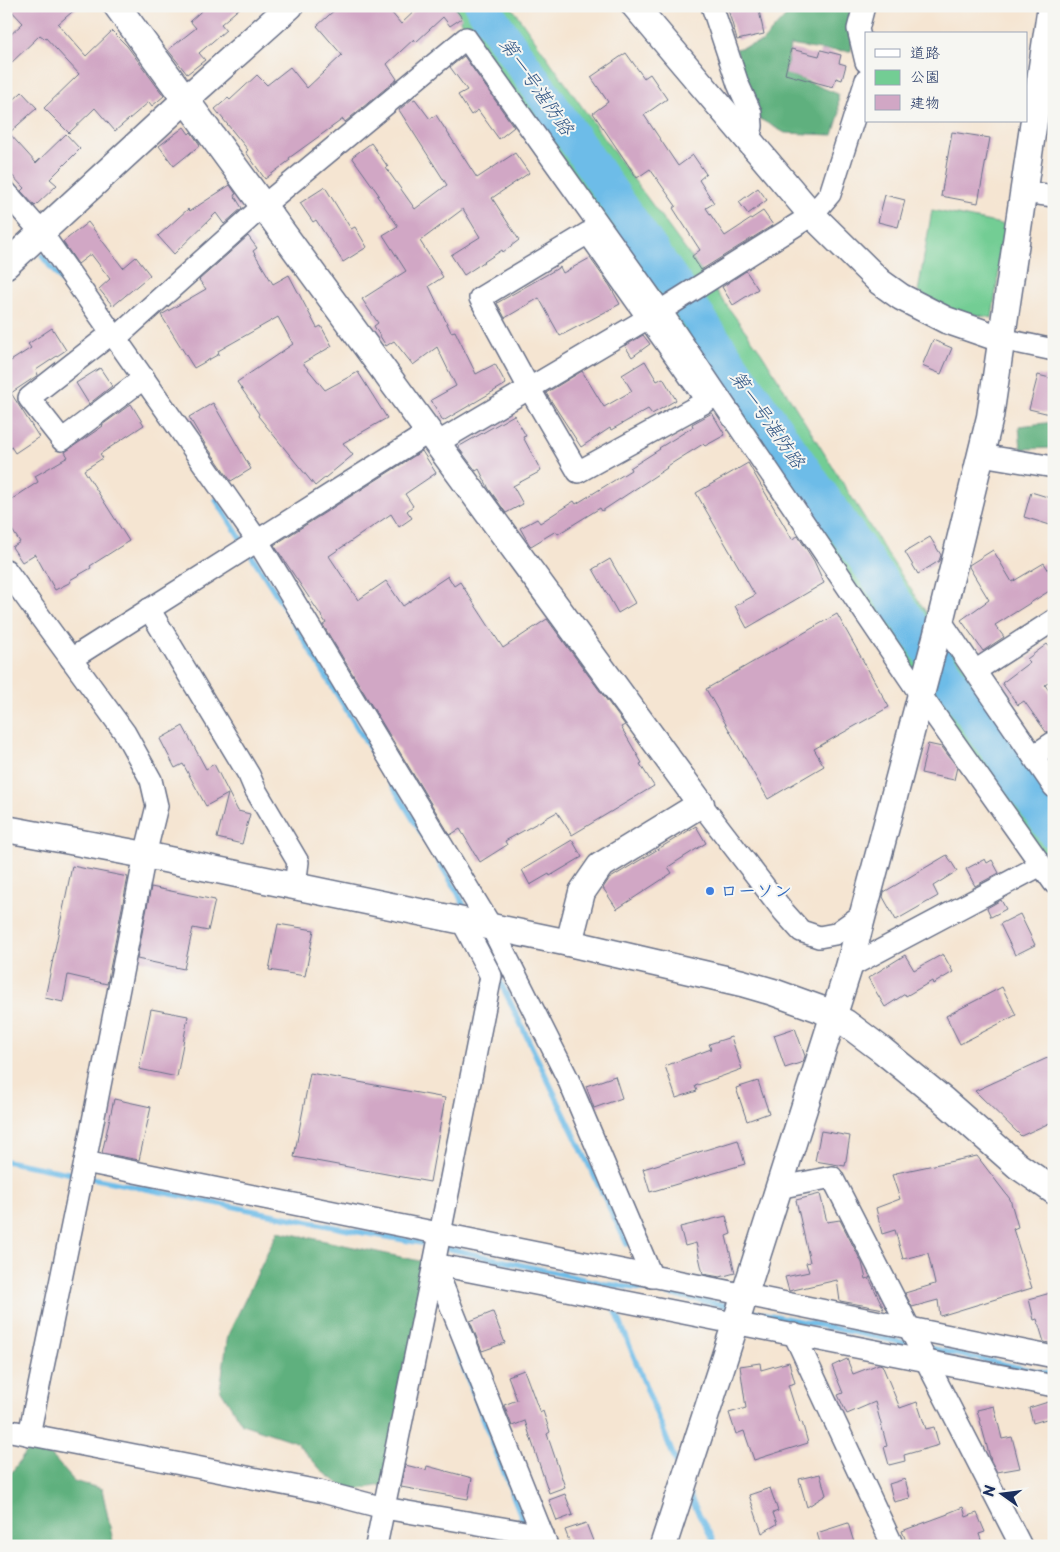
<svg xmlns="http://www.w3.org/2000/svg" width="1060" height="1552" viewBox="0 0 1060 1552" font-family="'Playpen Sans','Klee One',sans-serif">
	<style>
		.green { fill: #73cd94; stroke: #477e79 }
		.forest { fill: #5eb07e; stroke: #3c706e }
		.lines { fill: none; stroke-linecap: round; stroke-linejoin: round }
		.stream { stroke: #6dbce8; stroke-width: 5.5 }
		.river { stroke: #6dbce8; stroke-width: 35 }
		.building { fill: #d1a7c5 }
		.minor-casing { stroke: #676f87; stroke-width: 24 }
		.tertiary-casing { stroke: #676f87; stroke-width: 29 }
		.minor { stroke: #fff; stroke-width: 21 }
		.tertiary { stroke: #fff; stroke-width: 26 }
		.shop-dot { fill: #3f7fe0; stroke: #f6f6f2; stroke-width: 2 }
		.labels { text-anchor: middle; stroke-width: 4; stroke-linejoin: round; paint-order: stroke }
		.shop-label { font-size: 18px; font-weight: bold; fill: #366cbe; stroke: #f6f6f2; text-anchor: start }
		.water-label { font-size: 19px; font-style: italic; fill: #345987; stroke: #f6f6f2 }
	</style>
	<rect width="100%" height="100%" fill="#f6f6f2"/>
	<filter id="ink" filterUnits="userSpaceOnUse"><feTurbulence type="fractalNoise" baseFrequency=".02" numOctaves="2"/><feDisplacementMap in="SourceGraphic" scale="10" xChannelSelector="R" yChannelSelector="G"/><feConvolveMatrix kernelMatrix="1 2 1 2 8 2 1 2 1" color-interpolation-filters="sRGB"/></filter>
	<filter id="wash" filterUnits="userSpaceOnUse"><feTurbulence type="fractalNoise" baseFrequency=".0096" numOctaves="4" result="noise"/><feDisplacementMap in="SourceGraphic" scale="20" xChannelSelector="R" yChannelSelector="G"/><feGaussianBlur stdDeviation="1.12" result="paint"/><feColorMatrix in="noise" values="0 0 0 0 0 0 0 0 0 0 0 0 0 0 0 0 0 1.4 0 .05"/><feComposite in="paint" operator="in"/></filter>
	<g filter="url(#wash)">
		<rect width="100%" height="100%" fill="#f5e5d2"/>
		<!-- green -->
		<g class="green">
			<polygon points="454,6 511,6 623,165 761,352 884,549 938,630 1054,787 1054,883 470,43"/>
			<polygon points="932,210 1006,225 992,318 954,310 918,292"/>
		</g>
		<!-- forest -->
		<g class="forest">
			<polygon points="795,6 858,6 851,51 821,50 790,45 786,73 838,94 839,115 833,135 785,133 758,118 736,49 762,42"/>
			<polygon points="1054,422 1054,448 1021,449 1019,426"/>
			<polygon points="278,1231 434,1264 382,1485 349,1491 322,1471 296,1442 242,1424 220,1389 228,1335"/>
			<polygon points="27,1451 52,1456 74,1481 102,1489 114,1546 6,1546 6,1480"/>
		</g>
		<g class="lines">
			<!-- stream -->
			<g class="stream">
				<polyline points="42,256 75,298"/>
				<polyline points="216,500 273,589 458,893 468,915"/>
				<polyline points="498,977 627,1244"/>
				<polyline points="6,1161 78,1175"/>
				<polyline points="87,1177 359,1232 433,1245"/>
				<polyline points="442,1247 605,1284 649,1290 734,1307"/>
				<polyline points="613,1304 679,1470"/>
				<polyline points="746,1310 910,1344"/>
				<polyline points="924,1347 1054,1375"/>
				<polyline points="456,1348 525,1526"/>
				<polyline points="689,1495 716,1546"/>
			</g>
			<!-- river -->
			<polyline class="river" points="482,6 1054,831"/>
		</g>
		<g id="blocks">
			<!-- building -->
			<g class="building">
				<polygon points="7,6 79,6 58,24 86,56 112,31 127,46 164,96 152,106 149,102 115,131 95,108 69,133 44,108 79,74 45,37 44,38 40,35 6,68 6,39 23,23"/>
				<polygon points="207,6 242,6 221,24 226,30 199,53 205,60 187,74 168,50 196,28 190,21"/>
				<polygon points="339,6 386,6 401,24 420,6 455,6 454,7 462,18 450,26 443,17 416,42 414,39 387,64 397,79 345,122 343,119 289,158 290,160 265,179 246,152 248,150 215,109 228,98 230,100 257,75 267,85 290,67 307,88 342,55 317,26"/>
				<polygon points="727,6 758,6 764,34 737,40"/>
				<polygon points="791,49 819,56 821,50 841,55 839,63 846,65 842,80 836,78 833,87 785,74"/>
				<polygon points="626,53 644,78 650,74 667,99 644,115 678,166 693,155 706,174 699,180 714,203 706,208 725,236 763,211 773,225 701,270 692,256 700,250 673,208 676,206 650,169 637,178 593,113 608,102 591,77"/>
				<polygon points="464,56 514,127 499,139 478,110 471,115 458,95 467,90 450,67"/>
				<polygon points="22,92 37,108 9,133 36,163 66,134 80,149 50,179 57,185 35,206 21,191 24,188 6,169 6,107"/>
				<polygon points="412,99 413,100 415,99 430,119 436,115 477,178 515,153 529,173 492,198 519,240 503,252 502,250 464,275 451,255 480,237 463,209 420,241 443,277 429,286 451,332 455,331 476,374 495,364 506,384 443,421 431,400 456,386 437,347 413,365 394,341 386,346 374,326 378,323 362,299 406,271 383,235 398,226 377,196 379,195 352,157 371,143 388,167 386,168 415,209 447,185 399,110"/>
				<polygon points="184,127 189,134 191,132 200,145 174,166 159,146"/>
				<polygon points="952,132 990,138 978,203 941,196"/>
				<polygon points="230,185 236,194 234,195 242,208 224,224 216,213 174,254 158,236 188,209 190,211"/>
				<polygon points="325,187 351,229 355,227 367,247 343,262 316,220 313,222 300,203"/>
				<polygon points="758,188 767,200 748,214 739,202"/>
				<polygon points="885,195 905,200 898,227 878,222"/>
				<polygon points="88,222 123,268 136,257 150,275 113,306 99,289 110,279 91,254 78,264 63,242"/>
				<polygon points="248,236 257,248 253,251 273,284 289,275 317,328 321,326 332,346 303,363 325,390 358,372 387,418 343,443 353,455 315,486 258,416 259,414 237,382 293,344 278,317 218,351 219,354 194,368 161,315 206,289 199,280"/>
				<polygon points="590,258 610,286 620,304 560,336 539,298 505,318 497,303 560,267 563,273"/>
				<polygon points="746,271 758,289 733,305 722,287"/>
				<polygon points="52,328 66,350 36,370 38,375 11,393 39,437 15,453 6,439 6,364 31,348 28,344"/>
				<polygon points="643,335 650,344 632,357 625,346"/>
				<polygon points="933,340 952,348 941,374 922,366"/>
				<polygon points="645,361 657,381 663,378 676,400 652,414 648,409 611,430 610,428 581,447 546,393 582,371 604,407 632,391 622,375"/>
				<polygon points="100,368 112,386 89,404 76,383"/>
				<polygon points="1038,375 1054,379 1054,415 1029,409"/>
				<polygon points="213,403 251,469 231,481 205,444 189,417"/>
				<polygon points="131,404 144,425 100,454 103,458 84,470 129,541 90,566 91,568 70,580 71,582 55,590 35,554 22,562 12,547 20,542 6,521 6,503 38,482 35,476 68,457 65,452 103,426 102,425"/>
				<polygon points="712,413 725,435 705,446 703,444 666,467 667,468 602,511 600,508 558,534 556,531 531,546 529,544 520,528 537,519 540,523 574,501 576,504 631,470 630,468 660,449 659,448 693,427 692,424"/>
				<polygon points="514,415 526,436 523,437 541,471 513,486 523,504 506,513 489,489 479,469 476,471 458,447"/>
				<polygon points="422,451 436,473 405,494 413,506 407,511 412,518 399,527 391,514 329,556 358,600 386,581 403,606 448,576 454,586 460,582 503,648 547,619 625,725 621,727 642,763 640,764 654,786 572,835 557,812 505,841 507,845 480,862 460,829 450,835 323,625 326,623 274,545"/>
				<polygon points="748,463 792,539 798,536 814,561 824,583 747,628 735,606 755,595 696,493"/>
				<polygon points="1031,492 1054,499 1054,512 1050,525 1024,517"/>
				<polygon points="930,537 941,555 939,561 918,574 905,552"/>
				<polygon points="993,550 1012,582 1044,563 1054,579 1054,588 995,625 1004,637 983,651 961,620 989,600 969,567 969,565"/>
				<polygon points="610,559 635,603 618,613 593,569"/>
				<polygon points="837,614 889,707 814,749 824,766 768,799 706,689"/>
				<polygon points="1047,644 1054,652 1054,679 1045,685 1054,698 1054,730 1046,732 1024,701 1018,705 1002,683 1030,662 1027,659"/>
				<polygon points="183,726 206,769 214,764 238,811 250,814 242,844 217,838 228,794 206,806 183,764 175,768 160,739"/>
				<polygon points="928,744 942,747 957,767 954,780 921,773"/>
				<polygon points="696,826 706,843 668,867 672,873 617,909 603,888 609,879"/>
				<polygon points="572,840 582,857 550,876 549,874 530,885 522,870"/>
				<polygon points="947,855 957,871 933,886 938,896 896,920 883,897 884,892"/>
				<polygon points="985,859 987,863 992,860 999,873 975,886 966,869"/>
				<polygon points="72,866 128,877 107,984 68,975 63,1002 45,998"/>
				<polygon points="151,887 215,900 208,931 193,928 184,969 137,959"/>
				<polygon points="1001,900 1006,909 991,917 987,908"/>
				<polygon points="1020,914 1035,945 1015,955 1000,924"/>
				<polygon points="278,924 314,930 305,976 269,970"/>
				<polygon points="943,954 953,972 933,984 932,981 906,996 905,994 885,1007 868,978 905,955 914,970"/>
				<polygon points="1002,987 1016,1015 960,1044 946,1016"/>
				<polygon points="151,1009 188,1016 177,1077 139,1069"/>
				<polygon points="795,1028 805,1056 803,1062 785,1068 774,1035"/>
				<polygon points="731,1037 742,1069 695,1086 697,1091 676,1098 665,1066 711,1049 709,1044"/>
				<polygon points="1054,1055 1054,1121 1021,1136 975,1091"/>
				<polygon points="310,1073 445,1098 430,1182 294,1157"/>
				<polygon points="615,1076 622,1098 594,1108 586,1086"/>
				<polygon points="758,1081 769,1113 747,1121 736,1088"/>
				<polygon points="114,1099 151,1107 139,1160 102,1153"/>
				<polygon points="821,1131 850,1136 845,1166 815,1161"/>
				<polygon points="738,1140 745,1164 650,1192 643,1169"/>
				<polygon points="977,1156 1010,1199 1018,1227 1013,1229 1032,1288 940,1316 938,1300 912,1307 905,1293 935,1284 928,1253 903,1259 895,1230 882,1234 876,1208 900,1199 892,1175 897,1174 896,1173"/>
				<polygon points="820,1194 827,1222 840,1220 862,1263 866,1279 869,1278 884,1309 840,1301 837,1280 789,1291 785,1277 809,1272 806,1263 810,1262 796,1200"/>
				<polygon points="726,1216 731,1234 726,1236 735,1273 720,1277 703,1274 696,1243 685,1246 680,1227"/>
				<polygon points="1054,1292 1054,1344 1044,1342 1037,1319 1034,1320 1029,1299"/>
				<polygon points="493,1312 505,1343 482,1351 470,1321"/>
				<polygon points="847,1359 853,1374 879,1364 882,1365 900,1408 917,1402 926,1429 934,1427 939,1445 904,1455 905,1461 889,1465 884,1447 887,1446 875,1402 847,1414 838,1395 843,1393 832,1366"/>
				<polygon points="789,1362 795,1383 788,1385 800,1423 802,1422 808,1443 754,1460 744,1431 736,1434 729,1413 746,1408 740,1366 760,1363 761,1370"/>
				<polygon points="524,1370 540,1413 543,1411 550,1432 547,1434 565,1487 549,1493 525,1421 512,1426 504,1405 517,1400 508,1376"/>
				<polygon points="1048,1402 1053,1417 1033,1423 1029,1408"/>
				<polygon points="994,1406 1002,1439 1012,1437 1020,1468 997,1472 991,1461 977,1410"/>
				<polygon points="405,1465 426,1470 427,1466 472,1478 468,1499 401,1487"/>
				<polygon points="820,1474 826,1495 807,1507 799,1479"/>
				<polygon points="905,1479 910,1498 894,1502 889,1484"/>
				<polygon points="770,1488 778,1511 773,1513 777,1524 762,1533 749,1495"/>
				<polygon points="565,1494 573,1515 557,1521 549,1500"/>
				<polygon points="963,1507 966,1517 977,1513 985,1532 979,1534 983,1546 908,1546 902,1531 948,1514 948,1513"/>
				<polygon points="586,1523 595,1546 571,1546 565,1530"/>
				<polygon points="848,1523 855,1546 821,1546 817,1533"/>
			</g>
		</g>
	</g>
	<g filter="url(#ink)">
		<use href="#blocks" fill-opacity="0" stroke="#676f87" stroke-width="1"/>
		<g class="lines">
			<!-- minor casing -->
			<g class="minor-casing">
				<g id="minor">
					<polyline points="712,6 738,84 751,113 752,126 749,140"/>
					<polyline points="864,6 858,29 866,62"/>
					<polyline points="6,192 41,232 257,540 492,928 568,1079 652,1277"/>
					<polyline points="1023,192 1054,196"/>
					<polygon points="588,233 707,401 578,472 529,388 480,298"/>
					<polyline points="112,333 29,398 62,440 144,378"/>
					<polyline points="116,338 263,206 466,38 660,310 920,694 1054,883"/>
					<polyline points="1001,339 1054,350"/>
					<polyline points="437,443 665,308 812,215 830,194 866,80"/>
					<polyline points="981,455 1054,467"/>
					<polyline points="6,570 125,733 151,780 157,806 145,855 85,1162 29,1435"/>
					<polyline points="149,609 249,775 255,789 298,862 295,886"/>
					<polyline points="940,620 1054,787"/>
					<polyline points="71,659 429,432"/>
					<polyline points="975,671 1054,620"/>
					<polyline points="1033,756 1054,742"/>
					<polyline points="701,804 784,912 801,931 819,937 835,934 863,914"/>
					<polyline points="849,967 1041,865"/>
					<polyline points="85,1162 1054,1357"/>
					<path d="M778,1188l54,-11c62,123 126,245 189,369"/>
					<polyline points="434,1264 1054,1386"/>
					<polyline points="434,1264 547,1546"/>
					<polyline points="794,1334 893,1546"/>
					<polyline points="6,1430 319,1491 384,1508 543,1535"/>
					<polyline points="376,1546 434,1264 491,976 462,921"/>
				</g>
			</g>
			<!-- tertiary casing -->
			<g class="tertiary-casing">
				<g id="tertiary">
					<polyline points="117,6 701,804 600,866 582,892 569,943"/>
					<polyline points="635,6 812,215 880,282 901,297 946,320 1001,339"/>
					<polyline points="6,265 185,100 290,6"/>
					<polyline points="6,829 145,855 569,943 742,983 773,992 820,1009 846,1023 882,1050 942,1099 1018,1166 1054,1191"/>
					<polyline points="663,1546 736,1322 849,967 938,630 990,417 1051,6"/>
				</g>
			</g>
			<!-- minor -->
			<use href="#minor" class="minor"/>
			<!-- tertiary -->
			<use href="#tertiary" class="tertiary"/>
		</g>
	</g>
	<!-- markers -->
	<circle class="shop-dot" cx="710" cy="891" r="5"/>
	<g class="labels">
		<!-- shop labels -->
		<g class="shop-label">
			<text x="720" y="897">ローソン</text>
		</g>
		<!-- water labels -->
		<g class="water-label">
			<text transform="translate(537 86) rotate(55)" y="7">第一号湛防路</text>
			<text transform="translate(768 419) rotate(55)" y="7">第一号湛防路</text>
		</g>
	</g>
	<!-- margin -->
	<rect width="1060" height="1552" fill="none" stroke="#f6f6f2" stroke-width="25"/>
	<!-- legend -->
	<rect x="865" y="32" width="162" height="90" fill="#f6f6f2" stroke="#9ea6b7"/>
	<rect x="875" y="49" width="25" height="8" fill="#ffffff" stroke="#9ea6b7"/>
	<text x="910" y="58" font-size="15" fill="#1b2f5e">道路</text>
	<rect x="875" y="70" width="25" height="15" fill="#73cd94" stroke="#9ea6b7"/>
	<text x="910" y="82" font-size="15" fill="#1b2f5e">公園</text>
	<rect x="875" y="95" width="25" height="15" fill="#d1a7c5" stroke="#9ea6b7"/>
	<text x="910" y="108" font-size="15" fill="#1b2f5e">建物</text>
	<!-- north arrow -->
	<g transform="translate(1002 1494) rotate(284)" stroke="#f6f6f2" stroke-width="4" paint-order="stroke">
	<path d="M0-4L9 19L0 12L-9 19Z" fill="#1b2f5e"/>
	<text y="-8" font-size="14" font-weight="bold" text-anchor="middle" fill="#1b2f5e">N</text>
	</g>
</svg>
